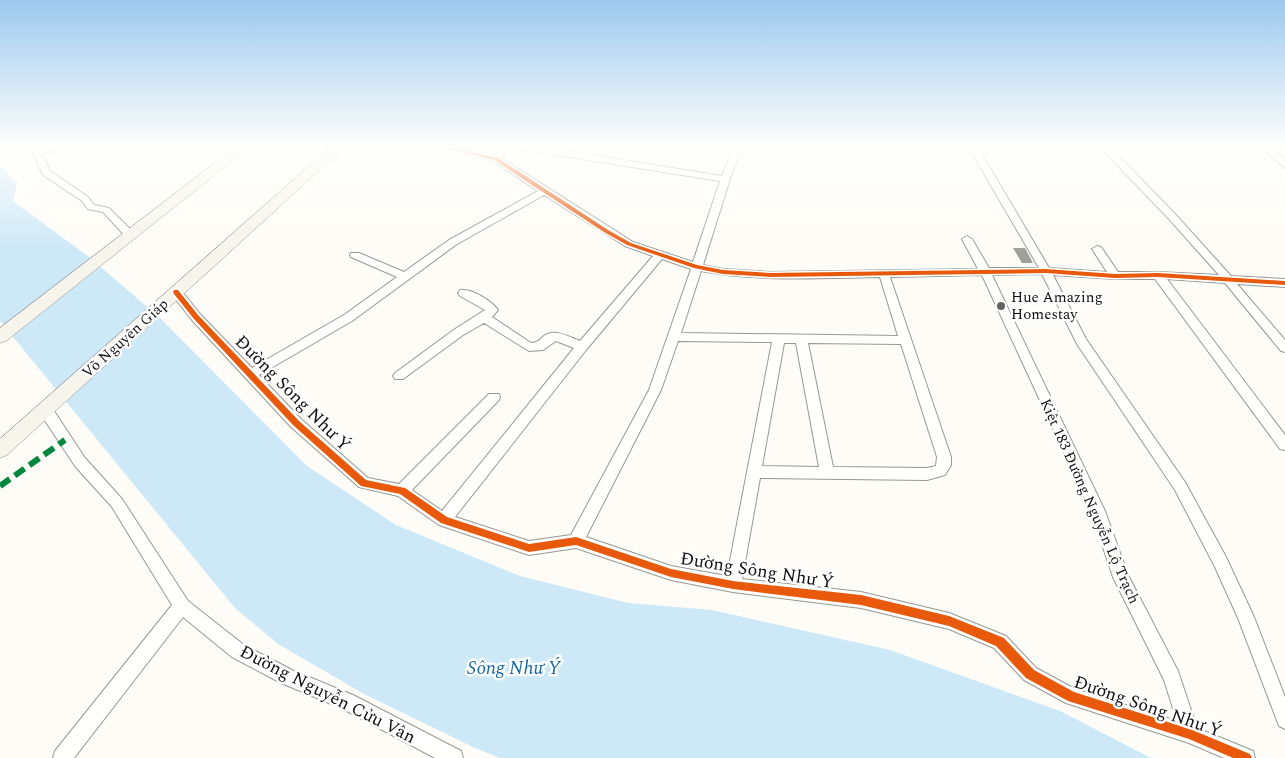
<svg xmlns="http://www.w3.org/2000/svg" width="1285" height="758" viewBox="0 0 1285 758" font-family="Spectral,serif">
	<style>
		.water { fill: #cde8f7 }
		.building { fill: #a19f9c }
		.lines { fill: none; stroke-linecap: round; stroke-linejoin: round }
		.street-casing { stroke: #979795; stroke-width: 2 }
		.secondary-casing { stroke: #8e8d8b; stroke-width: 1 }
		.street { fill: #fffffe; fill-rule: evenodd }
		.secondary { fill: #f6f4eb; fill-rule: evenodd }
		.quiet { stroke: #00873e; stroke-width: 6; stroke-dasharray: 12 6; stroke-linecap: butt }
		.cycleway-casing { stroke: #fff; stroke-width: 3 }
		.cycleway { fill: #e8590c; fill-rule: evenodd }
		.poi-dot { fill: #646362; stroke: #fff; stroke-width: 2 }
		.labels { text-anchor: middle; stroke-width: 5; stroke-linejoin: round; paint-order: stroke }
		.poi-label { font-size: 15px; fill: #111; stroke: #fff; text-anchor: start }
		.street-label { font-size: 15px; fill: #111; stroke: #fff }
		.near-street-label { font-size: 18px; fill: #111; stroke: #fff }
		.near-water-label { font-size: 19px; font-style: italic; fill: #1768a6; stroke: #fff }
	</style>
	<rect width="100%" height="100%" fill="#fdfcf7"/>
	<!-- water -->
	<polygon class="water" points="0,166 17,183 13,201 89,257 160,318 307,466 396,525 520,576 628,603 712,610 890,650 1060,711 1151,758 500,758 475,748 364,694 278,644 235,608 0,321"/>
	<!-- building -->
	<polygon class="building" points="1013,248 1025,248 1033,263 1022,263"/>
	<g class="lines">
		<!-- street casing -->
		<g class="street-casing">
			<g id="street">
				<polygon points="30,146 38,146 40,150 53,146 68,146 42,154 50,171 88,197 94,205 109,208 134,233 134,237 126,237 103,212 88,209 82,201 43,175"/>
				<path d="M434,146h17l43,10 8,-10h9l-10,12 132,84 60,20 27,-81 -202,-32 -4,-3h22l186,30 12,-30h8l-12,33 -27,86 20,4 47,3 208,-3 -16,-30 5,-3 5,3 17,29h50l-71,-122h9l72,122 58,4 -15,-23 5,-3 4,1 17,25h40l61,3 -50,-56 -70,-73 11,1 66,68 55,61 54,3v8l-48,-3 48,56v12l-4,-1 -56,-68 -58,-4 118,156v15l-5,-1 -125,-170h-40l-62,-4 33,64 99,143 41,75 28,60 31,80v32l-6,-3 -41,-108 -23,-51 -40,-77 -98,-146 -35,-70 -50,1 113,236 23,64 50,96 19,57 56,23 2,7h-31l-35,-15 -123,-40 -42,-23 -30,-32 -45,-19 -88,-21 -128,-16 -62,-12 -95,-32 -47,7 -90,-30 -41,-29 -39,-9 -68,-60 -99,-107 -22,-28 6,-4 4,1 20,25 52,54 92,-53 53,-38 -46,-20 -1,-2 1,-2h8l45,19 45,-32 89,-49 -45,-30zM544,195l81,51 28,10 -73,85c-11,-4 -23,-12 -35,-6 -5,4 -7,8 -14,8l-39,-26 6,-7c-6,-9 -27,-22 -38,-20l-2,3 2,3 25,14 -30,19 -60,44 -2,3 2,3h8l60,-44 21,-12 45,28 14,-1 13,-9 18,7 -132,163 -30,-21 87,-90 1,-3 -1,-3h-10l-90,90 -31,-6 -67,-59 -42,-44 93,-54 105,-77zM662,259l29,10 -42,121 -78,145 -42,6 -74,-24 131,-167zM701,271c58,11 119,7 179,6l18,59 -217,-3zM982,275l109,236 22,66 51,103 13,41 -102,-32 -39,-21 -30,-32 -57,-23 -88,-21 -119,-13 18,-101 167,2 18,-5 6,-10v-8l-61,-180zM678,341l94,1 -45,234 -56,-10 -85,-29 75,-147zM784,343h12l23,124 -57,-1zM808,343l93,1 36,113 -1,9 -9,2 -94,-1z"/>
				<polygon points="1260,146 1269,146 1285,160 1285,168"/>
				<polygon points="45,404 50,405 85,458 122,499 188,601 244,645 292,670 353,695 461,751 463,758 435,758 341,708 281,683 232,657 183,617 74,758 53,758 55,751 172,605 112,507 75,466 40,413 39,409 40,405"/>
			</g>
		</g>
		<!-- secondary casing -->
		<g class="secondary-casing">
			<g id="secondary">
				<polygon points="237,146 251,146 6,341 0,343 0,328"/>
				<polygon points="332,146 346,146 7,455 0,458 0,439"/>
			</g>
		</g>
		<!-- street -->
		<use href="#street" class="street"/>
		<!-- secondary -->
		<use href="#secondary" class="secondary"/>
		<!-- quiet -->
		<polyline class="quiet" points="0,486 65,440"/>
		<!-- cycleway casing -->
		<g class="cycleway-casing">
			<g id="cycleway">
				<polygon points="436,146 446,146 498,158 608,230 631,243 697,265 723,270 770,273 1046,269 1115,274 1158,273 1285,281 1285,285 1158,277 1115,278 1046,273 770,277 723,274 694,268 627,245 604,232 494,160"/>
				<polygon points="174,290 178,290 198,315 299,421 366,480 405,488 447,517 529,544 576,537 671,569 733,581 861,595 949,616 1004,638 1034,670 1074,692 1190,729 1250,754 1252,758 1233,758 1189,739 1068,701 1026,678 996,646 949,626 861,605 733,589 671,577 576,545 529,552 441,523 400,494 361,486 293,425 194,319 174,294 173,292"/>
			</g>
		</g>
		<!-- cycleway -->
		<use href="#cycleway" class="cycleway"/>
	</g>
	<!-- sky -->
	<linearGradient id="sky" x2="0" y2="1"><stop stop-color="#9dc9ee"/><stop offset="0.58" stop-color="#fefefb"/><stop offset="1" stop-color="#fefefb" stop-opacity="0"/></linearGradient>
	<rect width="1285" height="252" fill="url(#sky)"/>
	<!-- markers -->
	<circle class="poi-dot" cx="1001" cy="306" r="5"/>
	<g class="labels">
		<!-- poi labels -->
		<g class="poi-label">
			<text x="1011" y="302">Hue Amazing<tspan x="1011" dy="17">Homestay</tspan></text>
		</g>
		<!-- street labels -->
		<g class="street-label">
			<text transform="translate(125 338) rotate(-42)" y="5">Võ Nguyên Giáp</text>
			<text transform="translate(1090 501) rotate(66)" y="5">Kiệt 183 Đường Nguyễn Lộ Trạch</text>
		</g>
		<!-- near-street labels -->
		<g class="near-street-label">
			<text transform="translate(293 393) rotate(45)" y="6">Đường Sông Như Ý</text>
			<text transform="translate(757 570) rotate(9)" y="6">Đường Sông Như Ý</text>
			<text transform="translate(328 694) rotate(27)" y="6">Đường Nguyễn Cửu Vân</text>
			<text transform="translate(1148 706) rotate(19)" y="6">Đường Sông Như Ý</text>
		</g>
		<!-- near-water labels -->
		<g class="near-water-label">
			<text x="514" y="674">Sông Như Ý</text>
		</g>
	</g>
</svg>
